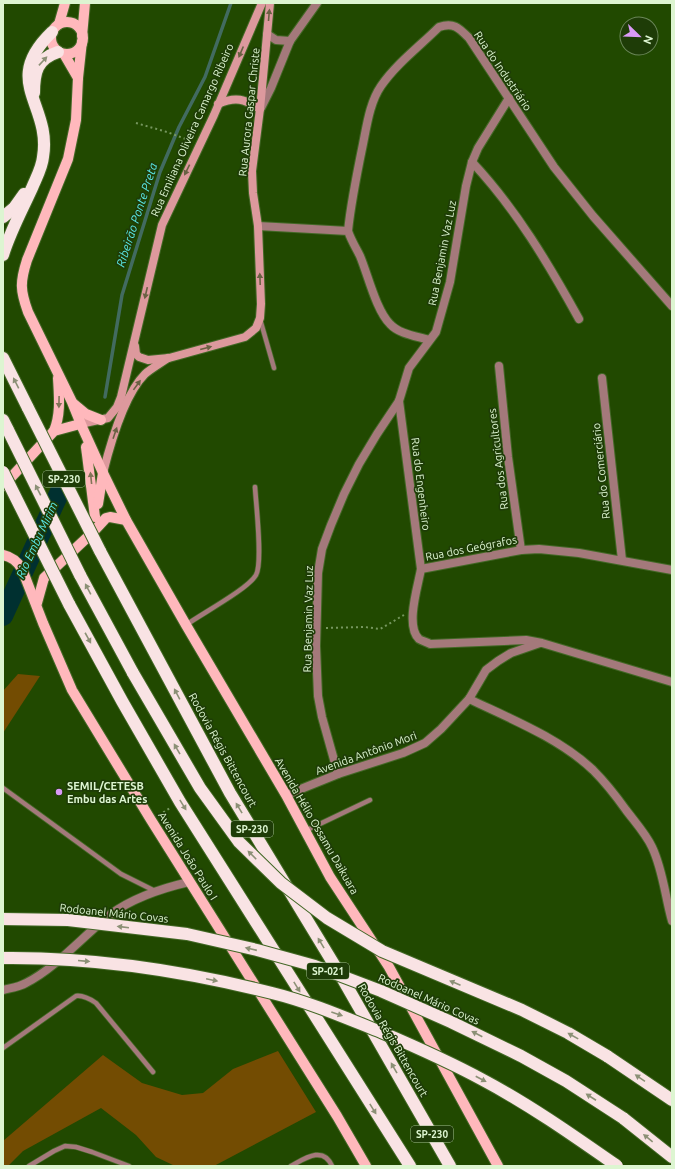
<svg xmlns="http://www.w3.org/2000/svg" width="675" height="1169" viewBox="0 0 675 1169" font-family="Ubuntu,sans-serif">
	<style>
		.green { fill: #734c02 }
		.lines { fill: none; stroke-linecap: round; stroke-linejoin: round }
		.stream { stroke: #426b60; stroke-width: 3.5 }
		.river { stroke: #003030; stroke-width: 20 }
		.service-casing { stroke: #436826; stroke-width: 6 }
		.minor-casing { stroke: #436826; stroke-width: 10 }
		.secondary-casing { stroke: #436826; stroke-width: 10 }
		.primary-casing { stroke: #436826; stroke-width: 12 }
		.motorway-casing { stroke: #436826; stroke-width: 14 }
		.path { stroke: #76975e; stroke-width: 2; stroke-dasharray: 2 3; stroke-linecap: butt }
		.service { stroke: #a4797b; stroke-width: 4.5 }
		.minor { stroke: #a4797b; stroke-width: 8 }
		.secondary { stroke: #dd999d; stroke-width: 8 }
		.primary { stroke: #ffb8bc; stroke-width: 10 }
		.motorway { stroke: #f9e3e4; stroke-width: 12 }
		.motorway-bridge-casing { stroke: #436826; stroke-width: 14; stroke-linecap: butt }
		.motorway-bridge { stroke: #f9e3e4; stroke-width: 12 }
		.oneway { fill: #6a6143 }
		.oneway2 { fill: #8c9076 }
		.oneway3 { fill: #837458 }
		.poi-dot { fill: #da9af6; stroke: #1e3c07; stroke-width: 1.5 }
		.labels { text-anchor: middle; stroke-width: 3.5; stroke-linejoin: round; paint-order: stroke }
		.shield { fill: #1e3c07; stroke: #a4be94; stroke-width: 1 }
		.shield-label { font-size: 10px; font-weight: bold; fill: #ddf5d1 }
		.street-label { font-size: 11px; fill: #ddf5d1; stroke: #1e3c07 }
		.poi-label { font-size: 11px; font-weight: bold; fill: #ddf5d1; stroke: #1e3c07; text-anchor: start }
		.water-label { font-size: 12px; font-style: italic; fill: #5ceaea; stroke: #1e3c07 }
	</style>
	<rect width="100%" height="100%" fill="#214900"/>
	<!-- green -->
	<g class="green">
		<polygon points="18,674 40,676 3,733 3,691"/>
		<polygon points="278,1051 316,1112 214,1166 175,1166 156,1157 136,1135 101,1108 23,1151 8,1166 3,1166 3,1141 103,1055 142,1083 182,1095 203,1093 233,1069"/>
	</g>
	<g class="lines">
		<!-- stream -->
		<polyline class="stream" points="105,397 122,295 160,172 179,127 205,77 231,3"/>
		<!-- river -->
		<polyline class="river" points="3,616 62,487"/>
		<!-- service casing -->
		<g class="service-casing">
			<g id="service">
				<polyline points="260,319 274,368"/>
				<path d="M186,625c15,-11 62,-36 70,-50 7,-12 0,-71 -1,-88"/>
				<polyline points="3,788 121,874 155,891"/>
				<polyline points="305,831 370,800"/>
				<path d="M3,1048l73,-52c7,-1 14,3 20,7l57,69"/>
				<polyline points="29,1166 54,1151 65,1146 76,1147 92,1152 129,1166"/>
				<path d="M291,1166c13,-7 32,-21 41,0"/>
			</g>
		</g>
		<!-- minor casing -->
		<g class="minor-casing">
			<g id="minor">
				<polyline points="267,34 276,40 290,41"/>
				<polyline points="261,108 271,88 290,41 317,3"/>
				<path d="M472,162c44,47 76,101 107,157"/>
				<path d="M258,226l90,5c3,9 8,17 12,25 8,19 16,54 30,68 9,10 26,12 39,16"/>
				<path d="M348,231c3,-29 9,-58 15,-87 4,-20 7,-42 18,-58 16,-23 39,-40 58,-59 15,-5 20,1 30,11l85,129 39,49 79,90"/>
				<polyline points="499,366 508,457 521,550"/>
				<polyline points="602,378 622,560"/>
				<polyline points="399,401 421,569"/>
				<path d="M672,570l-93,-17 -40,-4 -18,1 -100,19c-3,17 -16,57 -2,70 3,2 8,3 11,5l96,-4 16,3 130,39"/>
				<path d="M469,699c42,20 90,39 124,71 12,12 23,26 33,40 9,12 20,24 26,37 11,23 13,49 20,74"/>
				<polyline points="338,774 322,717 318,696 316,646 318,573 322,549 331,525 344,494 359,464 377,434 399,401 409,368 436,332 450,282 466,186 472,162 478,148 509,98"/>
				<polyline points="286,795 338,774 403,753 425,743 441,729 469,699 486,670 498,661 511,653 540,643"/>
				<path d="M3,990c8,-2 16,-3 23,-7 30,-15 58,-48 85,-69 22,-16 52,-26 78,-32"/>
			</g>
		</g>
		<!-- secondary casing -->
		<g class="secondary-casing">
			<g id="secondary">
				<path d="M218,104c18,-8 26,-5 42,5"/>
				<polyline points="135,346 136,354 139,357 148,360 169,358 245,337 256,328 260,318 261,304 258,226 253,193 252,171 260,109 270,3"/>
				<polyline points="80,424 108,418 117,407 121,397 162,225 214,115 262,3"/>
				<path d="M103,473c7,-28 21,-78 42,-99 7,-6 16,-11 23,-16"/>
			</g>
		</g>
		<!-- primary casing -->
		<g class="primary-casing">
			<g id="primary">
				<circle cx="67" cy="38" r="16"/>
				<polyline points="59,24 65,3"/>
				<polyline points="82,36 85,3"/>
				<path d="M82,41l-4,37 -2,42 -8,39 -41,101c-7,22 -7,30 1,52l44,90 11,27 20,44 23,47 60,105 100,170 44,82 59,90 109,199"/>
				<polyline points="64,54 78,78"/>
				<polyline points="74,404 86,414 101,420"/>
				<path d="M54,431c7,-17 5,-35 4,-53"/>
				<polyline points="86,447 95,517"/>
				<polyline points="3,486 54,431 80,424"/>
				<polyline points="98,504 103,473"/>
				<path d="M3,555c9,2 14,6 19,14l21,54 29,67 79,130 186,296 29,50"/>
				<polyline points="37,603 44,578 93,532 106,518 110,517 126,520"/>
			</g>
		</g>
		<!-- motorway casing -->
		<g class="motorway-casing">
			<g id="motorway">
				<path d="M34,93c0,-21 3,-34 24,-41"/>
				<polyline points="3,217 14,208 24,194"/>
				<path d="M3,255c7,-23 19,-45 29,-67 4,-10 10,-20 11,-31 9,-53 -43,-75 9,-125"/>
				<polyline points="3,358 28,408"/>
				<polyline points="3,420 8,430"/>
				<polyline points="100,551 230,793 341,976 450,1166"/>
				<polyline points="80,575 133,673"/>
				<polyline points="69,604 122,701 180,802 410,1166"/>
				<polyline points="607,1056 672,1100"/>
				<polyline points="623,1118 672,1157"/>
			</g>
		</g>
		<!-- path -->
		<g class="path">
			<polyline points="136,123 167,132 191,141"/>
			<polyline points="326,628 365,627 380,629 404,615"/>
			<polyline points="159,815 170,808"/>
		</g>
		<!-- service -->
		<use href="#service" class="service"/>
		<!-- minor -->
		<use href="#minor" class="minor"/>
		<!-- secondary -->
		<use href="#secondary" class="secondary"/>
		<!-- primary -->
		<use href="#primary" class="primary"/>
		<!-- motorway -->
		<use href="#motorway" class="motorway"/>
		<!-- motorway-bridge casing -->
		<g class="motorway-bridge-casing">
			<g id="motorway-bridge">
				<polyline points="28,408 100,551"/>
				<polyline points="8,430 80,575"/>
				<polyline points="3,472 69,604"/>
				<polyline points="133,673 200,788 239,842 281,883 327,918 382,951 522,1010 568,1033 607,1056"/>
				<polyline points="3,919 68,920 187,934 257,950 315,966 381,991 451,1022 521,1056 566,1081 623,1118"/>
				<path d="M3,958c90,-1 182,13 269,35 37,9 74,25 109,39 35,15 69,30 102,48 47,25 91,56 134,86"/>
			</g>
		</g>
		<!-- motorway-bridge -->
		<use href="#motorway-bridge" class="motorway-bridge"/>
	</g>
	<!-- one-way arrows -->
	<defs><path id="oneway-solid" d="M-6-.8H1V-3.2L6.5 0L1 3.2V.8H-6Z"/></defs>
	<g class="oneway">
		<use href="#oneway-solid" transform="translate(269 15) rotate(-85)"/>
		<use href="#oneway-solid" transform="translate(241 52) rotate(113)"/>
		<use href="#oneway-solid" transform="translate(187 170) rotate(116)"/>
		<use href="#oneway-solid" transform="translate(260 279) rotate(-92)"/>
		<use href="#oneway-solid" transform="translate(146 293) rotate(103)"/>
		<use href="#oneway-solid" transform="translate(206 348) rotate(-15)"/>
		<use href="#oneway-solid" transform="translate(137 385) rotate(-54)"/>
		<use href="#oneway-solid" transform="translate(115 433) rotate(-71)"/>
	</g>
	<g class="oneway2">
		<use href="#oneway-solid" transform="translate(43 61) rotate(-47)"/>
		<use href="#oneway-solid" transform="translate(16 383) rotate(-117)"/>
		<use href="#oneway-solid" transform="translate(38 490) rotate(-117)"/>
		<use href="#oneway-solid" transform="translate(88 589) rotate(-118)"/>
		<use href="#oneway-solid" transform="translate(88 638) rotate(61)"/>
		<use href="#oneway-solid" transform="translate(177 694) rotate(-118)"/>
		<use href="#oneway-solid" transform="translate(177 749) rotate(-120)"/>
		<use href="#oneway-solid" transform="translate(183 805) rotate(58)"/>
		<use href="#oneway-solid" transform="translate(239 808) rotate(-121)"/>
		<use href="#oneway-solid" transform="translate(252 855) rotate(-135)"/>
		<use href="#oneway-solid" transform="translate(123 927) rotate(-173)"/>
		<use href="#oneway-solid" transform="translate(321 943) rotate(-121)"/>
		<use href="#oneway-solid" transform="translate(251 949) rotate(-167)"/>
		<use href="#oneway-solid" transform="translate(84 961) rotate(5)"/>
		<use href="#oneway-solid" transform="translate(212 980) rotate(12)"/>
		<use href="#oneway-solid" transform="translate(455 983) rotate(-157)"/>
		<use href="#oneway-solid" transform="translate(297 987) rotate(58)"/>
		<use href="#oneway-solid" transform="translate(337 1014) rotate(19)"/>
		<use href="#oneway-solid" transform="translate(477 1034) rotate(-153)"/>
		<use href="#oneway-solid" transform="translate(573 1036) rotate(-151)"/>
		<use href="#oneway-solid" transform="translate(394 1068) rotate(-120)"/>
		<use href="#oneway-solid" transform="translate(640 1078) rotate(-146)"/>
		<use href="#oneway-solid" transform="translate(481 1079) rotate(28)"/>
		<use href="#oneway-solid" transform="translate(591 1097) rotate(-147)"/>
		<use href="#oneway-solid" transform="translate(373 1109) rotate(58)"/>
		<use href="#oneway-solid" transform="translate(648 1138) rotate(-141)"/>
	</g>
	<g class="oneway3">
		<use href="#oneway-solid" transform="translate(59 402) rotate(91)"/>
		<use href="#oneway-solid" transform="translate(91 478) rotate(-96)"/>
	</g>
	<!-- markers -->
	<circle class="poi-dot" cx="59" cy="792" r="4"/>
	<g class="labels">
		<!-- shield labels -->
		<g class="shield">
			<rect x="43" y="471" width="42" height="16" rx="3"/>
			<rect x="231" y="821" width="42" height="16" rx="3"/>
			<rect x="307" y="963" width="42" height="16" rx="3"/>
			<rect x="411" y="1126" width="42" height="16" rx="3"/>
		</g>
		<g class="shield-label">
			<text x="64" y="483">SP-230</text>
			<text x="252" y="833">SP-230</text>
			<text x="328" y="975">SP-021</text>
			<text x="432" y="1138">SP-230</text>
		</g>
		<!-- street labels -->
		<g class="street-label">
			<text transform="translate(503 71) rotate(56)" y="4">Rua do Industriário</text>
			<text transform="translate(249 112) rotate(-84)" y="4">Rua Aurora Gaspar Christe</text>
			<text transform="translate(192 130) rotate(-66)" y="4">Rua Emiliana Oliveira Camargo Ribeiro</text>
			<text transform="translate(442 253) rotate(-79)" y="4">Rua Benjamin Vaz Luz</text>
			<text transform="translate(498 459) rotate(-97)" y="4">Rua dos Agricultores</text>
			<text transform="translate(601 471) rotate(-96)" y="4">Rua do Comerciário</text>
			<text transform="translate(421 484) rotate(83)" y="4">Rua do Engenheiro</text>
			<text transform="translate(471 548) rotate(-11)" y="4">Rua dos Geógrafos</text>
			<text transform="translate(308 619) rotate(-89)" y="4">Rua Benjamin Vaz Luz</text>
			<text transform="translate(223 750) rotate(61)" y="4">Rodovia Régis Bittencourt</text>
			<text transform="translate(366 753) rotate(-20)" y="4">Avenida Antônio Mori</text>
			<text transform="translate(317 826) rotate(60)" y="4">Avenida Hélio Ossamu Daikuara</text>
			<text transform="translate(188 856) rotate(58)" y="4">Avenida João Paulo I</text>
			<text transform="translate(114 913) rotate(6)" y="4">Rodoanel Mário Covas</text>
			<text transform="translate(429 999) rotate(24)" y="4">Rodoanel Mário Covas</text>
			<text transform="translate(393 1040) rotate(60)" y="4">Rodovia Régis Bittencourt</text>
		</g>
		<!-- poi labels -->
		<g class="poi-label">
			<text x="67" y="790">SEMIL/CETESB<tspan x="67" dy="13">Embu das Artes</tspan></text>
		</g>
		<!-- water labels -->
		<g class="water-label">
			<text transform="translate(137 215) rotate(-72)" y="4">Ribeirão Ponte Preta</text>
			<text transform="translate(37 540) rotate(-65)" y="4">Rio Embu Mirim</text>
		</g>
	</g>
	<!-- border -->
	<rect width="675" height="1169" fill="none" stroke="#ddf5d1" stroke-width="8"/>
	<!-- north arrow -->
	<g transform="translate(639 36) rotate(113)"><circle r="19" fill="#1e3c07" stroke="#6a8658"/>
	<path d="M0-3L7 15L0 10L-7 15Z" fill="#da9af6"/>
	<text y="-6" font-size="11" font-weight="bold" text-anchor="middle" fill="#ddf5d1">N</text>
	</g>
</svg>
